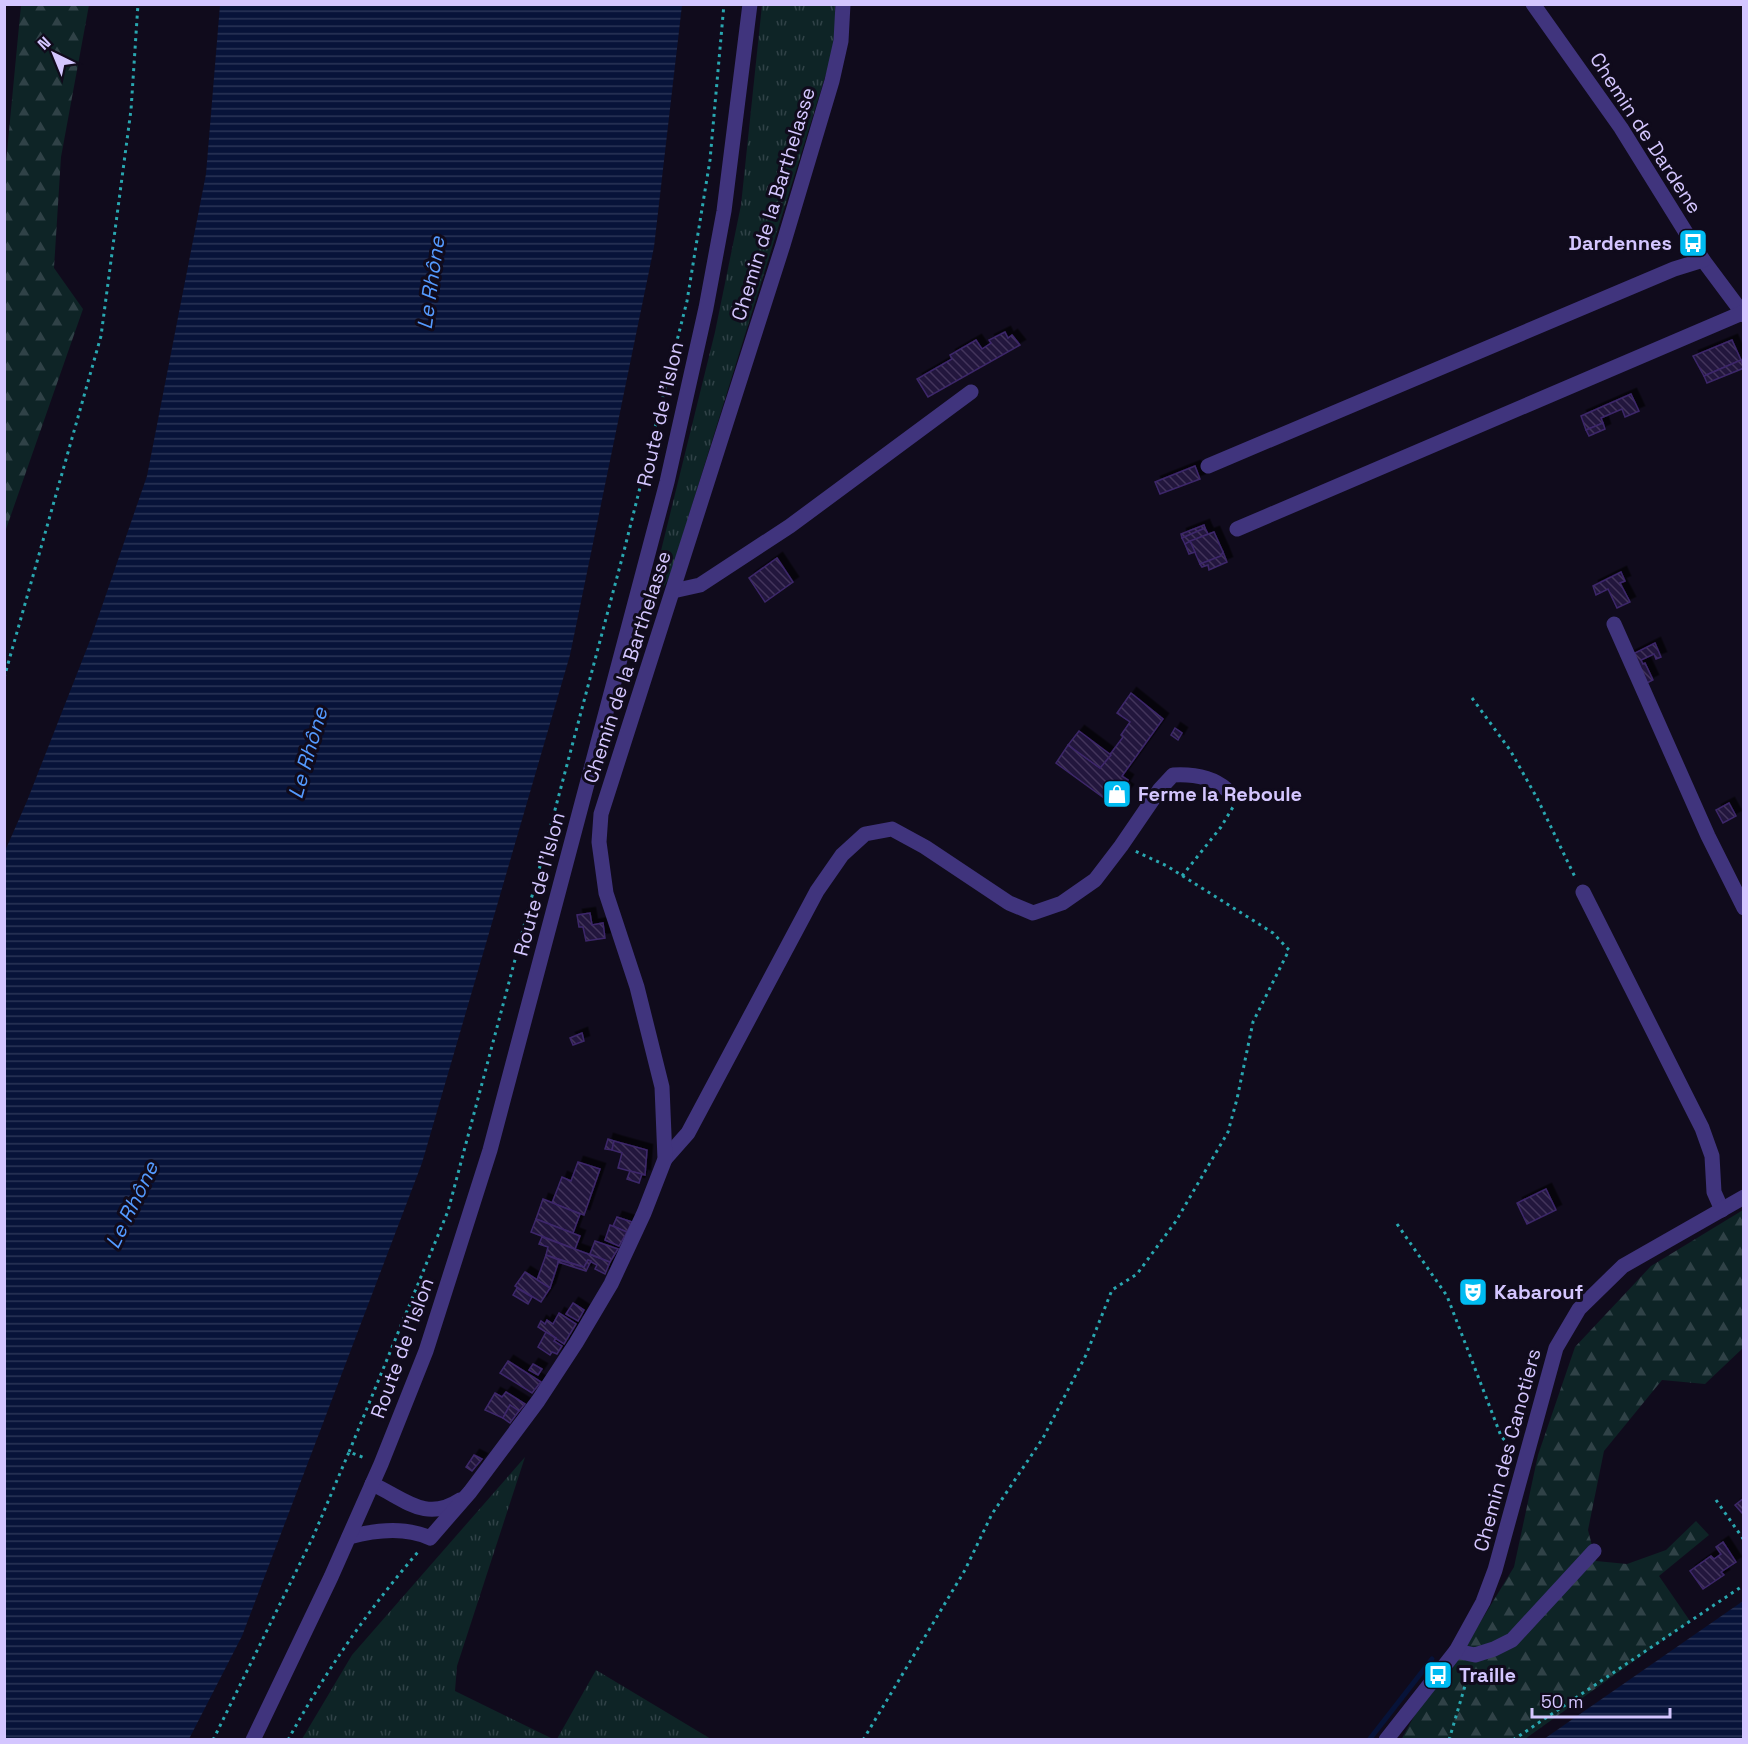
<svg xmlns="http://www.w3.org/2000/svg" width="1748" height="1744" viewBox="0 0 1748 1744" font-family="'Space Grotesk',sans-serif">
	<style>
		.grass { fill: url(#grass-tufts) }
		.forest { fill: url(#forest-firs) }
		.water { fill: url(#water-rules) }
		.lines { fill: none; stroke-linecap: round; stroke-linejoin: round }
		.stream { stroke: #071339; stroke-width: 5 }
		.building { fill: url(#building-back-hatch); stroke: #3d286a; stroke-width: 1.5; filter: url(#shadow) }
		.path { stroke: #29a7b0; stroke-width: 3; stroke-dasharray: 3 4.5; stroke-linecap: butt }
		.minor { stroke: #40347d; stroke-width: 15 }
		.labels { text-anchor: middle; stroke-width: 6; stroke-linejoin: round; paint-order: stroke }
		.street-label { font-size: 20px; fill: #d4c6ff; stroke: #100b1c }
		.poi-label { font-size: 20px; font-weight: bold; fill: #d4c6ff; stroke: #100b1c; text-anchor: start }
		.water-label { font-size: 21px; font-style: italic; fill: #549aff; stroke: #100b1c }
	</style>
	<defs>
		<pattern id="grass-tufts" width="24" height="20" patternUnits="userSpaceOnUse" patternTransform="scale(1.5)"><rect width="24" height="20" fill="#0e2426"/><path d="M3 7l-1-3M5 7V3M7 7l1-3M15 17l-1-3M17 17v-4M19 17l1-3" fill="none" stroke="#304247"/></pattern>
		<pattern id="forest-firs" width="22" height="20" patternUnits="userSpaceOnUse" patternTransform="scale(1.5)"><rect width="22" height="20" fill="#0e2426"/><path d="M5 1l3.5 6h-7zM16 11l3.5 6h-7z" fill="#304247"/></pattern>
		<pattern id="water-rules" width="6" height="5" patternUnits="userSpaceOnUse" patternTransform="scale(1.5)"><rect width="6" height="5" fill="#071339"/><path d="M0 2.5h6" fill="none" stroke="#2a3457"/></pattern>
		<pattern id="building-back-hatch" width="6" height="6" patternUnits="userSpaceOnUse" patternTransform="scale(1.5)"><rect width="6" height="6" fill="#23163e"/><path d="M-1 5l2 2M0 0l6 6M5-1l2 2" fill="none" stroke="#42365b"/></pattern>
		<filter id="shadow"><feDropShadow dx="5.5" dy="-5.5" stdDeviation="0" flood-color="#0009"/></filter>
	</defs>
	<rect width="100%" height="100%" fill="#100b1c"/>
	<!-- grass -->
	<g class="grass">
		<polygon points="762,5 835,5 835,45 670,576 653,606 655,575 715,332 741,205"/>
		<polygon points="525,1457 457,1666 455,1691 553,1739 302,1739 352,1655"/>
		<polygon points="596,1670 711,1739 557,1739"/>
	</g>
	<!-- forest -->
	<g class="forest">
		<polygon points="21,5 89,5 61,157 54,268 83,309 5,532 4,183"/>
		<polygon points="1743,1210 1743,1348 1705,1384 1662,1380 1604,1451 1588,1530 1596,1561 1627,1564 1666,1550 1696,1521 1709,1535 1659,1576 1690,1621 1525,1739 1401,1740 1422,1702 1478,1626 1514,1567 1538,1455 1575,1347 1651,1266"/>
	</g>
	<!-- water -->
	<g class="water">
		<polygon points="220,5 682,5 654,247 570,655 422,1163 242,1636 189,1739 5,1739 5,851 27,801 91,638 147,476 206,174"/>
		<polygon points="1743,1601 1743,1739 1544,1739"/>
	</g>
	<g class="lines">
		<!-- stream -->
		<polyline class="stream" points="1369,1740 1432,1659"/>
	</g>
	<!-- building -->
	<g class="building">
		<polygon points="1005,332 1008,338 1012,335 1020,345 928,397 917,379 952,359 950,355 976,340 982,349 991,343 989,340"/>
		<polygon points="1732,340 1741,360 1704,376 1693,356"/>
		<polygon points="1741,360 1744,368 1707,383 1704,376"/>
		<polygon points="1631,394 1639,411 1625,417 1622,409 1601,418 1603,423 1586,430 1581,416"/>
		<polygon points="1603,423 1605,429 1589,436 1586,430"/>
		<polygon points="1195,466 1200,479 1160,494 1155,482"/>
		<polygon points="1204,525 1205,528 1182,538 1181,534"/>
		<polygon points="1205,528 1208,534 1185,544 1182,538"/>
		<polygon points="1214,532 1223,552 1221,556 1200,564 1190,541"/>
		<polygon points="1190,541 1195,552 1189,554 1185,544"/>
		<polygon points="1223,552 1227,562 1209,570 1208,565 1202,567 1200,564 1221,556"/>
		<polygon points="777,558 793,582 765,602 749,578"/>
		<polygon points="1621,572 1625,581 1620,583 1630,602 1617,608 1608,589 1596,595 1593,586"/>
		<polygon points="1655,643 1661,657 1656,659 1654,654 1641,660 1643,664 1645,663 1653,680 1643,685 1629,656"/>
		<polygon points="1131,693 1163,719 1122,776 1128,780 1124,787 1128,790 1115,806 1056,763 1068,745 1100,768 1123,737 1121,735 1130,722 1117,713"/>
		<polygon points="1175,728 1182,733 1178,740 1171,735"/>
		<polygon points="1079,731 1111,755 1100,768 1068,745"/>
		<polygon points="1729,803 1736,816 1723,823 1716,810"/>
		<polygon points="590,913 592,925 603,923 605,938 586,941 583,927 579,927 577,915"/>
		<polygon points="582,1033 584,1041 573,1045 570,1038"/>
		<polygon points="608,1139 614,1141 612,1150 605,1149"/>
		<polygon points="614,1141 647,1150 645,1175 618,1168 622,1153 612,1150"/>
		<polygon points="578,1162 600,1169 584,1215 552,1203 562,1177 571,1181"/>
		<polygon points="630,1171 642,1174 639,1183 627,1179"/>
		<polygon points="1546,1189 1556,1210 1527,1224 1517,1203"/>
		<polygon points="543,1199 580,1214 573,1233 536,1219"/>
		<polygon points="617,1217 632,1222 627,1232 613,1226"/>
		<polygon points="536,1219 580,1236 575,1249 531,1232"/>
		<polygon points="610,1225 627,1232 619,1246 605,1240"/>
		<polygon points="542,1237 610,1262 605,1274 595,1269 597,1265 588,1260 584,1267 546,1255 548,1247 539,1244"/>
		<polygon points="595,1241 618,1249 610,1262 590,1254"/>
		<polygon points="546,1255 559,1260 550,1288 537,1280"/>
		<polygon points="559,1260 584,1267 588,1260 591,1261 586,1271 558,1262"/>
		<polygon points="525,1272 550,1288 541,1302 515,1286"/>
		<polygon points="517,1288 532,1297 528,1304 513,1295"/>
		<polygon points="573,1303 584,1310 578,1321 566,1314"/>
		<polygon points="559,1313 576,1324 564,1344 538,1327 541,1321 545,1324 547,1320 553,1324"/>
		<polygon points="546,1332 556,1338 554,1341 562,1346 557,1354 552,1352 550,1355 538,1347"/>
		<polygon points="508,1361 541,1382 532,1393 500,1373"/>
		<polygon points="533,1364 542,1369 538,1375 529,1370"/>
		<polygon points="506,1392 525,1404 519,1411 510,1405 503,1418 485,1410 495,1393 502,1397"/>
		<polygon points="510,1405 519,1411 510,1423 503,1418"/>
		<polygon points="474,1455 482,1459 472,1471 466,1467"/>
		<polygon points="1744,1498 1744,1511 1742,1513 1735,1505"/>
		<polygon points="1723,1542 1736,1562 1721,1572 1724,1575 1703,1589 1690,1571 1711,1556 1714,1559 1721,1554 1716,1547"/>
	</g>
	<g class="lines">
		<!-- path -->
		<g class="path">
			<polyline points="4,678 101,336 131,110 138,4"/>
			<polyline points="1472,698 1510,750 1537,798 1575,877"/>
			<polyline points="1182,876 1221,827 1233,807 1232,805"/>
			<polyline points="1397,1224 1447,1296 1501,1436 1511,1448"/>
			<polyline points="349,1452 448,1211 624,551 687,301 710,160 724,4"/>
			<polyline points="1716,1500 1744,1540"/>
			<polyline points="213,1740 313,1537 349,1452 365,1458"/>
			<path d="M288,1740c37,-68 80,-130 130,-188"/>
			<polyline points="863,1740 965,1570 992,1514 1043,1438 1086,1355 1112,1290 1137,1274 1176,1221 1228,1132 1237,1099 1253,1022 1289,950 1273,933 1167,866 1135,851"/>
			<polyline points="1449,1740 1470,1669"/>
			<polyline points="1513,1740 1744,1585"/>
		</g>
		<!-- minor -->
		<g class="minor">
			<polyline points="1533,4 1621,128 1703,260 1744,315"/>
			<polyline points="1208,466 1674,269 1703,260"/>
			<polyline points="1237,529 1742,313"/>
			<polyline points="673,591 700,585 790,526 971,392"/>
			<polyline points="1614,624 1708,836 1744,908"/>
			<polyline points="1583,892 1702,1128 1712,1156 1714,1192 1722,1210"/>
			<path d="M665,1159l23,-26 129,-242 25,-36 23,-21 27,-5 33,18 84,56 24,10 29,-10 33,-23 26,-34 39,-57 13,-14c18,-1 39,2 53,14"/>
			<path d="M372,1484c32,14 53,39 88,16"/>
			<path d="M349,1537c26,-7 55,-11 81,1l40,-46 68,-91 38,-58 35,-59 33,-71 21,-54 -3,-72 -25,-100 -31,-94 -7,-51 2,-28 182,-569 49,-164 9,-40 2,-37"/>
			<polyline points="1456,1651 1475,1655 1494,1649 1512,1640 1594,1551"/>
			<polyline points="253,1740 331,1577 381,1464 426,1351 490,1150 667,482 706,308 724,211 750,4"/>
			<polyline points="1386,1740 1456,1651 1483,1602 1495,1570 1556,1348 1579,1309 1623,1266 1744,1197"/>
		</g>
	</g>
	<!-- icons -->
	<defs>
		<g id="bus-square" transform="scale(1.5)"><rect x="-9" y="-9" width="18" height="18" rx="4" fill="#00bbf1" stroke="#100b1c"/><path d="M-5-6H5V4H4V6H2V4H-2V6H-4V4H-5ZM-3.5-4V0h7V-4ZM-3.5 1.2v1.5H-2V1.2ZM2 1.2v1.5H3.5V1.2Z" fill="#fff"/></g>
		<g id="shop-square" transform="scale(1.5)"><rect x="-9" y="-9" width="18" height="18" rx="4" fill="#00bbf1" stroke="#100b1c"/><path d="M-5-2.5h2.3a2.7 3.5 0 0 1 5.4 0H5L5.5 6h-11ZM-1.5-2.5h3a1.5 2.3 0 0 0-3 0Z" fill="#fff"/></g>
		<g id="theatre-square" transform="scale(1.5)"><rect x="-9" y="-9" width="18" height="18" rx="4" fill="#00bbf1" stroke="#100b1c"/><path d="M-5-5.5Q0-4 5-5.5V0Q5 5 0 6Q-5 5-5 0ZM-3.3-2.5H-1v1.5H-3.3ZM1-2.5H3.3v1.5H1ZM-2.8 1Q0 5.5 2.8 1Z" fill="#fff"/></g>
	</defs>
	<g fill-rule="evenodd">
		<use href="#bus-square" x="1693" y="243"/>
		<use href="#shop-square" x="1117" y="794"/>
		<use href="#theatre-square" x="1473" y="1292"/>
		<use href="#bus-square" x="1438" y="1675"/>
	</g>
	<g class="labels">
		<!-- street labels -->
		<g class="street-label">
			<text transform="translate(1646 133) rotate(57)" y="7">Chemin de Dardene</text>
			<text transform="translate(773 204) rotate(-73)" y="7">Chemin de la Barthelasse</text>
			<text transform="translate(660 414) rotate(-77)" y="7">Route de l'Islon</text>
			<text transform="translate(627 667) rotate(-72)" y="7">Chemin de la Barthelasse</text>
			<text transform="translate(539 884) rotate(-75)" y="7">Route de l'Islon</text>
			<text transform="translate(402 1348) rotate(-70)" y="7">Route de l'Islon</text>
			<text transform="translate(1507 1450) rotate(-75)" y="7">Chemin des Canotiers</text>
		</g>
		<!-- poi labels -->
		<g class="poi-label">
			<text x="1672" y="250" text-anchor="end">Dardennes</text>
			<text x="1138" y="801">Ferme la Reboule</text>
			<text x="1494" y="1299">Kabarouf</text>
			<text x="1459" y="1682">Traille</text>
		</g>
		<!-- water labels -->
		<g class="water-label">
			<text transform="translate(431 283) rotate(-82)" y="7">Le Rhône</text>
			<text transform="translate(308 753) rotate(-74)" y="7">Le Rhône</text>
			<text transform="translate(132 1205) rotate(-64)" y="7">Le Rhône</text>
		</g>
	</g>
	<!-- border -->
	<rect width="1748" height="1744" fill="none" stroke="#d4c6ff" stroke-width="12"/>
	<!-- north arrow -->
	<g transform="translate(54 54) rotate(317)" stroke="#100b1c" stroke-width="4.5" paint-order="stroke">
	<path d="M0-4.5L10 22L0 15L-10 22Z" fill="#d4c6ff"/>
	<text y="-9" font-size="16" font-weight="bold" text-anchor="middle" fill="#d4c6ff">N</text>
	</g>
	<!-- scale -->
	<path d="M1532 1708v9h138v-9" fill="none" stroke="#d4c6ff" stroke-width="3"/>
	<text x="1541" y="1708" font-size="18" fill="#d4c6ff" stroke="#100b1c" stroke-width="4.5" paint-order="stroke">50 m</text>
</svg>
